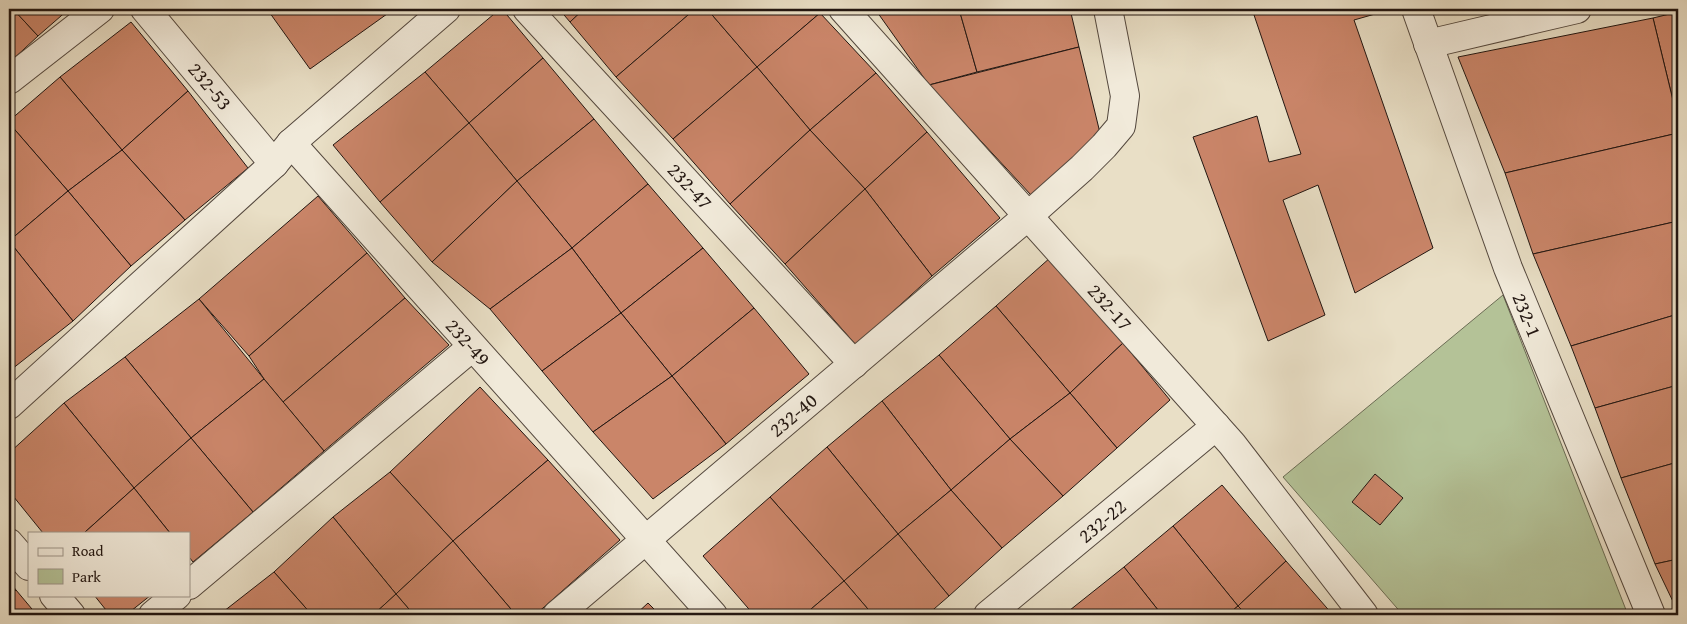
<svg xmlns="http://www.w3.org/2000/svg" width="1687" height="624" viewBox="0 0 1687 624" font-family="'Gentium Book Plus',serif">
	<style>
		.green { fill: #b4c297; stroke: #6b6c54 }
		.building { fill: #ca8569; stroke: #221611 }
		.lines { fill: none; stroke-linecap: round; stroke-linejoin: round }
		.street-casing { stroke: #54483e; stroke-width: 30 }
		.street { stroke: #f1eada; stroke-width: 28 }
		.labels { text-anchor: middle; stroke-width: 4; stroke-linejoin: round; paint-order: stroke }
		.street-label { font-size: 20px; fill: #221611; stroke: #f1eada }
	</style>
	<rect width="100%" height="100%" fill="#e9dfc6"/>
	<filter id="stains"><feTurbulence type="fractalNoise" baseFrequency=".004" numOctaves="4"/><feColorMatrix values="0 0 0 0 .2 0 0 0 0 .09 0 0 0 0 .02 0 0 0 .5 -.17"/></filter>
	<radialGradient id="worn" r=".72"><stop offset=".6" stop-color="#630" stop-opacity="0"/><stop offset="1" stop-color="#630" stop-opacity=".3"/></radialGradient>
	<!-- green -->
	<polygon class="green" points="1503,295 1628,615 1403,615 1283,477"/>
	<!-- building -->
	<g class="building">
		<polygon points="9,9 13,9 38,36 9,63"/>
		<polygon points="13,9 69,9 38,36"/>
		<polygon points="267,9 394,9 310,69"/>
		<polygon points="500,9 502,9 543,58 469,123 425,72"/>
		<polygon points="559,9 584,9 570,22"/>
		<polygon points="584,9 695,9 616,77 570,22"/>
		<polygon points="695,9 707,9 757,67 673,139 616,77"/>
		<polygon points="707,9 816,9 820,13 757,67"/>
		<polygon points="875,9 959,9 977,72 929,85"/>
		<polygon points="959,9 1070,9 1079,47 977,72"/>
		<polygon points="1252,9 1374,9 1375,14 1354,20 1433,248 1355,293 1318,185 1283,200 1325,315 1268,341 1193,137 1257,116 1269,162 1301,154"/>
		<polygon points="1678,12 1678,121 1653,18"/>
		<polygon points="820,13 876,73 810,130 757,67"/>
		<polygon points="1653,18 1678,121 1678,133 1505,173 1458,57"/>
		<polygon points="131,22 188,91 122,150 60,77"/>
		<polygon points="1079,47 1101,137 1031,195 929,85"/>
		<polygon points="543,58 594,119 517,181 469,123"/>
		<polygon points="757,67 810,130 730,204 673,139"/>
		<polygon points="425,72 469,123 380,202 333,145"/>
		<polygon points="876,73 927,132 865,189 810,130"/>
		<polygon points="60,77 122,150 68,191 9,123 9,121"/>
		<polygon points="188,91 248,168 185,220 122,150"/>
		<polygon points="594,119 648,184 572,248 517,181"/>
		<polygon points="9,123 68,191 9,241"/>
		<polygon points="469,123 517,181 432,262 380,202"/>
		<polygon points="810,130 865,189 785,264 730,204"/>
		<polygon points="927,132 1000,218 932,276 865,189"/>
		<polygon points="1678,133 1678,221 1533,254 1505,173"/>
		<polygon points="122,150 185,220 131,266 68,191"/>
		<polygon points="517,181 572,248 490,309 432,262"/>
		<polygon points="648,184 703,248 621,313 572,248"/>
		<polygon points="865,189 932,276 856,345 785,264"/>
		<polygon points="68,191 131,266 73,321 9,241"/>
		<polygon points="318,196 367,253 249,356 199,299"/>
		<polygon points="1678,221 1678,314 1571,346 1533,254"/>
		<polygon points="9,241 73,321 12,369 9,365"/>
		<polygon points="572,248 621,313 542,371 490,309"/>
		<polygon points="703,248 754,308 672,376 621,313"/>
		<polygon points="367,253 405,298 283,402 264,379 249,356"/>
		<polygon points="1051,257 1123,343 1070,393 996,306"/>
		<polygon points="405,298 449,345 324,451 283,402"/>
		<polygon points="199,299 264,379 191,438 125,357"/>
		<polygon points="996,306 1070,393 1010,439 939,355"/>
		<polygon points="754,308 809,374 726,444 672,376"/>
		<polygon points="621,313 672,376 593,432 542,371"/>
		<polygon points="1678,314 1678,385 1595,408 1571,346"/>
		<polygon points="1123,343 1170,400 1117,448 1070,393"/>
		<polygon points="939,355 1010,439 951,490 882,401"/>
		<polygon points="125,357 191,438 134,488 64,403"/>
		<polygon points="672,376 726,444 653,499 593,432"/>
		<polygon points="264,379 324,451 253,512 191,438"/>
		<polygon points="1678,385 1678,462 1621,478 1595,408"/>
		<polygon points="480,387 548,460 453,541 390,472"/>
		<polygon points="1070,393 1117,448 1063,496 1010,439"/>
		<polygon points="882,401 951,490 898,534 827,447"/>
		<polygon points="64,403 134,488 84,533 43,533 9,491 9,453"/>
		<polygon points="191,438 253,512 193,562 189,557 189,533 170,533 134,488"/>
		<polygon points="1010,439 1063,496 1002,548 951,490"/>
		<polygon points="827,447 898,534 844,581 770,497"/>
		<polygon points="548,460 620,540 535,615 516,615 453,541"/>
		<polygon points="1678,462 1678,559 1655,564 1621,478"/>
		<polygon points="390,472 453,541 396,594 333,517"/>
		<polygon points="1375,474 1403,498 1380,525 1352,502"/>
		<polygon points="1222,485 1286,561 1238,606 1173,526"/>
		<polygon points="134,488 170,533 84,533"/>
		<polygon points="951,490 1002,548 949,596 898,534"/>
		<polygon points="770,497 844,581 804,615 754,615 703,556"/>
		<polygon points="333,517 396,594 373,615 312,615 274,572"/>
		<polygon points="1173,526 1238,606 1227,615 1162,615 1124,567"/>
		<polygon points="898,534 949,596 927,615 873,615 844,581"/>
		<polygon points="453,541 516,615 414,615 396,594"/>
		<polygon points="1678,559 1678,612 1655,564"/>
		<polygon points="1286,561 1333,615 1247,615 1238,606"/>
		<polygon points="1124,567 1162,615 1066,615 1065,614"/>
		<polygon points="274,572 312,615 219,615"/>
		<polygon points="9,581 16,590 9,596"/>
		<polygon points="844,581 873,615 804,615"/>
		<polygon points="16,590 37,615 9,615 9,596"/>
		<polygon points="396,594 414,615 373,615"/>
		<polygon points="94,595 151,595 126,615 110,615"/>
		<polygon points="648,603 660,615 635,615"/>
		<polygon points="1238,606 1247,615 1227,615"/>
	</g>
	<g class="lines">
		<!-- street casing -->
		<g class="street-casing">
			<g id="street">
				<polyline points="145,9 274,164"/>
				<polyline points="527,9 854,364"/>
				<polyline points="843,9 1232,444 1364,615"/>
				<polyline points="1416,9 1508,268 1651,615"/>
				<polyline points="1428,44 1577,9"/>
				<polyline points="9,80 100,9"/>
				<polyline points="291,143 713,615"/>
				<polyline points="9,405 274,164 291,143 446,9"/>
				<polyline points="9,543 29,566"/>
				<polyline points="189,585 472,347"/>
				<polyline points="54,595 71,615"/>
				<polyline points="153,615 177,595"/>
				<polyline points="557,615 1028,216 1082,168 1104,146 1121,126 1125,96 1108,9"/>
				<polyline points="988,615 1216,426"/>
			</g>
		</g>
		<!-- street -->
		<use href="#street" class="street"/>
	</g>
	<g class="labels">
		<!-- street labels -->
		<g class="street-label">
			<text transform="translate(210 86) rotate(50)" y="7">232-53</text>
			<text transform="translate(690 186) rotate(47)" y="7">232-47</text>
			<text transform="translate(1110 307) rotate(48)" y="7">232-17</text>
			<text transform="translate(1527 315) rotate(68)" y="7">232-1</text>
			<text transform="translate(468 342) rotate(48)" y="7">232-49</text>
			<text transform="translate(793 415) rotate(-40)" y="7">232-40</text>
			<text transform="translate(1102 521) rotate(-40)" y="7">232-22</text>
		</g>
	</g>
	<!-- margin -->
	<rect width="1687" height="624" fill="none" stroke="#e9dfc6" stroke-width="30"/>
	<rect x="10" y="10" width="1667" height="604" fill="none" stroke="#221611" stroke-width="2.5"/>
	<rect x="15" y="15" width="1657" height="594" fill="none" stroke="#221611"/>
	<!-- legend -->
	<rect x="28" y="532" width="162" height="65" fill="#f1eada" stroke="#9e958a"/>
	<rect x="38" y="548" width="25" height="8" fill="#f1eada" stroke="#9e958a"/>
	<text x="72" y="556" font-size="15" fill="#221611">Road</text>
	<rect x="38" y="569" width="25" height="15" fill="#b4c297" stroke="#9e958a"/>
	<text x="72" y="582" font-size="15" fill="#221611">Park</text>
	<rect width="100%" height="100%" filter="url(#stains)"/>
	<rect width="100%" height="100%" fill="url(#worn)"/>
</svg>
